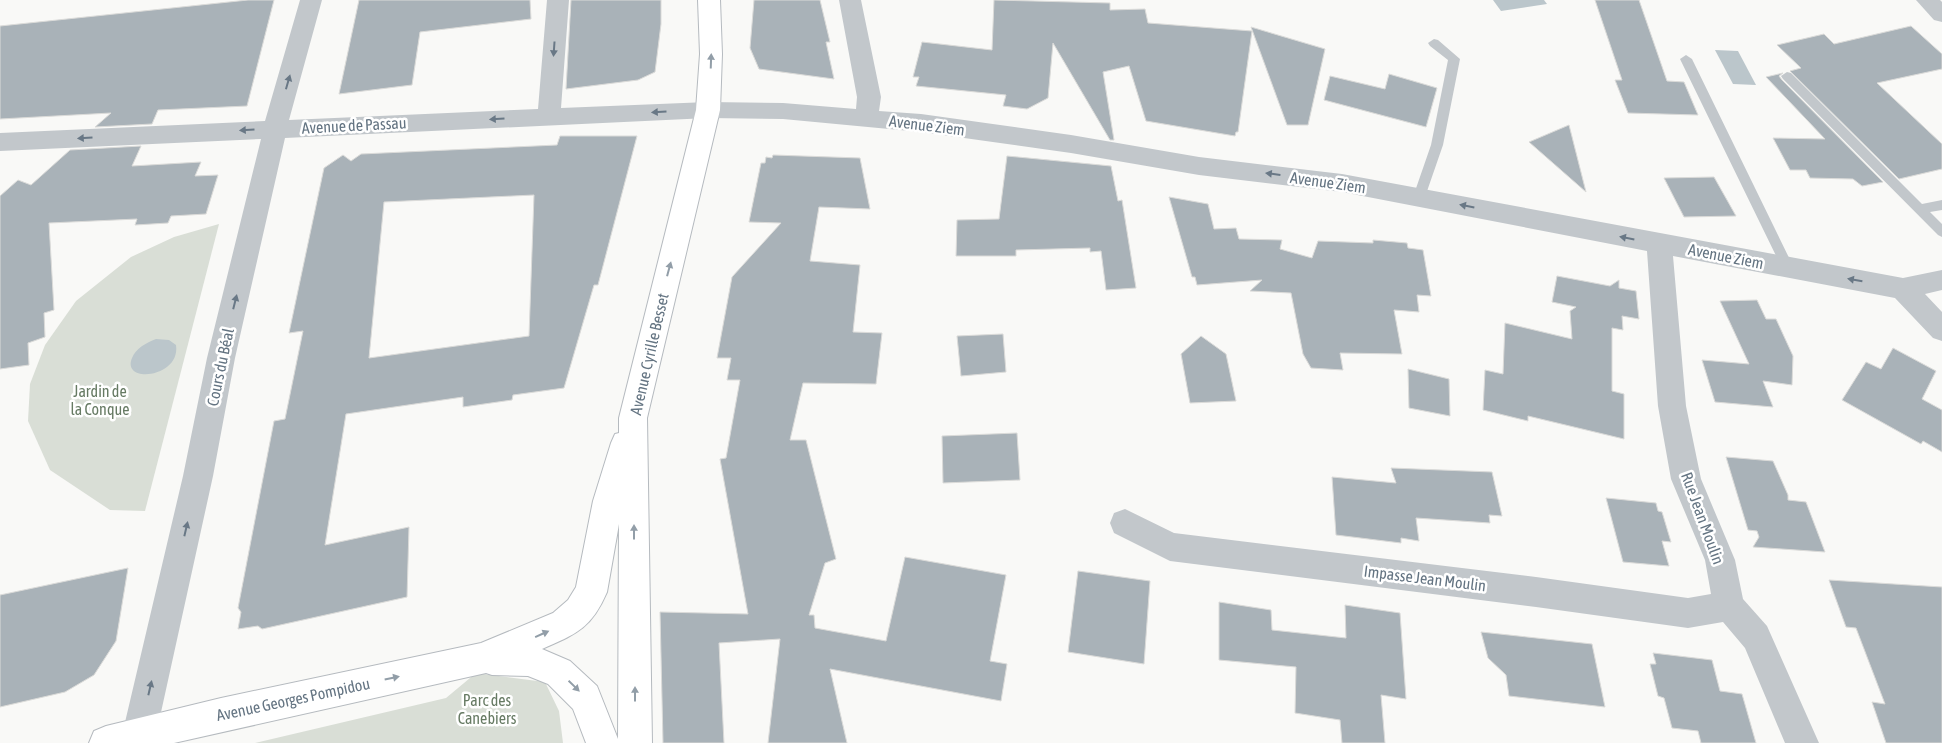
<svg xmlns="http://www.w3.org/2000/svg" width="1942" height="743" viewBox="0 0 1942 743" font-family="'Asap Condensed',sans-serif">
	<style>
		.green { fill: #d9ded6 }
		.water { fill: #bbc6cb }
		.building { fill: #a9b2b8; stroke: #dbdbd9; fill-rule: evenodd }
		.lines { fill: none; stroke-linecap: round; stroke-linejoin: round }
		.secondary-casing { stroke: #b5babf; stroke-width: 2 }
		.lane { fill: #c2c7cb; fill-rule: evenodd }
		.street { fill: #c2c7cb; fill-rule: evenodd }
		.secondary { fill: #fff; fill-rule: evenodd }
		.oneway { fill: #697886 }
		.oneway2 { fill: #929ea8 }
		.labels { text-anchor: middle; stroke-width: 5; stroke-linejoin: round; paint-order: stroke }
		.street-label { font-size: 16px; fill: #647482; stroke: #fff }
		.park-label { font-size: 16px; fill: #667a63; stroke: #fff }
	</style>
	<rect width="100%" height="100%" fill="#f9f9f7"/>
	<!-- green -->
	<g class="green">
		<polygon points="219,224 145,511 110,510 50,470 28,421 30,384 45,345 76,301 131,257 174,237"/>
		<polygon points="476,673 545,682 559,711 563,743 255,743 446,698"/>
	</g>
	<!-- water -->
	<g class="water">
		<polygon points="1493,0 1544,0 1547,4 1501,11"/>
		<polygon points="1715,50 1738,51 1756,85 1733,84"/>
		<path d="M156,339l13,1 7,5c5,33 -55,39 -44,13 4,-10 14,-15 24,-19z"/>
	</g>
	<!-- building -->
	<g class="building">
		<polygon points="248,0 274,0 247,106 158,110 152,124 95,127 111,113 0,119 0,26"/>
		<polygon points="359,0 530,0 531,19 420,32 412,85 339,94"/>
		<polygon points="571,0 661,0 661,24 655,72 638,80 566,89"/>
		<polygon points="754,0 820,0 830,42 826,42 834,79 759,69 750,48"/>
		<polygon points="994,0 1110,3 1110,10 1145,9 1148,23 1252,31 1238,132 1236,132 1235,136 1146,121 1129,66 1103,72 1114,140 1110,140 1053,43 1048,98 1027,109 1003,106 1006,95 916,86 919,77 913,77 922,42 992,50"/>
		<polygon points="1595,0 1639,0 1667,81 1684,82 1698,115 1628,113 1615,80 1622,80"/>
		<polygon points="1911,26 1942,54 1942,69 1877,83 1942,144 1942,169 1899,179 1790,71 1801,68 1777,45 1824,34 1834,44"/>
		<polygon points="1251,27 1325,49 1308,125 1287,125"/>
		<polygon points="1783,73 1779,76 1782,80 1883,182 1862,186 1853,179 1810,178 1806,170 1790,170 1773,138 1825,139 1766,77"/>
		<polygon points="1389,74 1437,88 1426,127 1324,100 1330,76 1385,89"/>
		<polygon points="1569,125 1586,192 1529,142"/>
		<path d="M560,136h77l-39,149h-4l-30,103 -51,7 -1,5 -49,7v-10l-117,17 -21,131 84,-18 -2,70 -145,32 -4,-3 -20,3 3,-17 -3,-4 36,-187 11,-2 18,-88 -14,2 35,-165 19,-13 8,6 10,-7 196,-9zM534,195l-5,141 -160,22 15,-156z"/>
		<polygon points="141,146 132,166 201,162 195,176 218,175 206,214 171,216 168,223 135,225 137,219 49,223 54,310 44,313 45,337 28,343 29,365 0,369 0,196 18,180 31,185 70,150"/>
		<polygon points="773,155 860,158 870,209 819,207 810,261 860,265 853,332 882,333 876,384 803,383 790,440 806,440 836,559 825,563 809,615 814,615 815,628 886,641 905,557 1006,575 990,661 1007,664 1001,701 830,669 847,743 768,743 780,639 719,643 724,743 663,743 660,612 748,614 720,459 726,458 740,380 727,380 731,358 717,358 732,277 781,223 749,222 761,163 765,163 766,157 772,158"/>
		<polygon points="1007,156 1111,166 1118,201 1122,200 1136,288 1106,290 1101,251 1090,252 1090,248 1016,250 1016,256 956,256 957,220 999,219"/>
		<polygon points="1714,177 1736,216 1684,217 1664,178"/>
		<polygon points="1169,197 1208,204 1214,229 1236,228 1239,239 1282,240 1280,249 1312,258 1318,241 1373,243 1373,240 1407,243 1408,248 1423,250 1431,296 1417,295 1419,312 1394,310 1402,354 1340,353 1343,370 1311,368 1303,354 1291,293 1250,291 1262,280 1197,285 1195,277 1192,277"/>
		<polygon points="1557,276 1610,286 1619,280 1619,288 1636,291 1639,319 1622,316 1623,330 1612,328 1612,391 1624,394 1624,439 1528,416 1528,421 1483,410 1485,370 1503,374 1505,323 1572,339 1570,311 1576,307 1552,302"/>
		<polygon points="1757,300 1766,319 1776,319 1793,356 1792,385 1763,381 1773,407 1715,402 1702,360 1749,364 1720,301"/>
		<polygon points="1003,334 1006,372 961,376 957,336"/>
		<polygon points="1201,336 1226,354 1236,401 1190,403 1181,354"/>
		<polygon points="1893,348 1936,371 1922,399 1942,410 1942,452 1923,441 1921,444 1842,400 1866,362 1881,369"/>
		<polygon points="1408,369 1449,379 1450,416 1409,408"/>
		<polygon points="1017,433 1020,480 943,483 942,436"/>
		<polygon points="1726,457 1773,461 1788,495 1788,500 1806,502 1825,552 1753,547 1759,537 1757,531 1748,530"/>
		<polygon points="1391,468 1492,472 1502,516 1489,515 1490,523 1416,518 1419,541 1401,538 1401,543 1336,535 1332,477 1396,483"/>
		<polygon points="1606,498 1656,503 1658,511 1662,512 1671,542 1662,541 1669,566 1623,562"/>
		<polygon points="128,568 116,641 94,675 65,692 0,707 0,595"/>
		<polygon points="1078,571 1150,581 1144,664 1068,652"/>
		<polygon points="1829,580 1942,587 1942,743 1886,743 1872,702 1885,704 1856,628 1846,627"/>
		<polygon points="1219,602 1271,610 1272,630 1346,638 1345,605 1400,613 1406,699 1381,695 1385,743 1342,743 1340,720 1295,713 1296,667 1219,660"/>
		<polygon points="1481,632 1592,644 1605,707 1509,696 1506,675 1488,658"/>
		<polygon points="1653,653 1712,660 1720,691 1742,694 1756,743 1701,743 1698,731 1672,728 1664,698 1658,696 1650,664 1656,664"/>
	</g>
	<g class="lines">
		<!-- secondary casing -->
		<g class="secondary-casing">
			<path id="secondary" d="M698,0h22l2,54 -2,56 -73,308 5,325h-66l-13,-34 -25,-25 -20,-8 -36,-1 -6,-2 -312,70h-85l5,-12 12,-5 115,-28 260,-55 72,-30 15,-13 8,-13 17,-86 18,-58 4,-9 4,-1v-15l77,-308 4,-56zM619,524l-1,215 -21,-53 -27,-25 -28,-12c34,-15 49,-20 65,-57z"/>
		</g>
		<!-- lane -->
		<g class="lane">
			<polygon points="1434,39 1438,40 1460,59 1443,145 1425,197 1423,200 1415,200 1413,197 1431,145 1448,60 1430,46 1428,43"/>
			<polygon points="1686,55 1692,59 1794,268 1793,272 1788,273 1783,272 1782,268 1680,59"/>
			<polygon points="1787,72 1791,73 1922,204 1942,200 1942,210 1930,212 1942,224 1942,237 1938,235 1783,79 1781,76"/>
		</g>
		<!-- street -->
		<g class="street">
			<polygon points="300,0 322,0 289,120 538,109 547,0 569,0 561,108 708,102 783,103 856,109 857,97 839,0 861,0 881,97 879,111 921,114 1071,135 1199,157 1342,174 1903,278 1942,270 1942,290 1925,294 1942,312 1942,341 1933,338 1895,298 1673,256 1686,406 1701,479 1735,560 1743,599 1767,626 1819,743 1785,743 1745,648 1723,622 1688,628 1536,607 1170,561 1114,533 1110,523 1114,513 1125,509 1174,533 1536,577 1688,598 1711,594 1705,560 1671,479 1658,406 1647,251 1342,192 1199,175 1071,153 921,132 783,119 708,118 285,138 235,358 213,476 156,735 152,743 126,743 122,735 183,476 207,358 261,139 0,151 0,133 265,121"/>
			<polygon points="1916,0 1940,0 1942,2 1942,22 1934,20"/>
		</g>
		<!-- secondary -->
		<use href="#secondary" class="secondary"/>
	</g>
	<!-- one-way arrows -->
	<defs><path id="oneway-solid" d="M-6-.8H1V-3.2L6.5 0L1 3.2V.8H-6Z" transform="scale(1.25)"/></defs>
	<g class="oneway">
		<use href="#oneway-solid" transform="translate(554 49) rotate(94)"/>
		<use href="#oneway-solid" transform="translate(288 82) rotate(-74)"/>
		<use href="#oneway-solid" transform="translate(659 112) rotate(177)"/>
		<use href="#oneway-solid" transform="translate(497 119) rotate(177)"/>
		<use href="#oneway-solid" transform="translate(247 130) rotate(177)"/>
		<use href="#oneway-solid" transform="translate(85 138) rotate(177)"/>
		<use href="#oneway-solid" transform="translate(1273 174) rotate(-173)"/>
		<use href="#oneway-solid" transform="translate(1467 206) rotate(-169)"/>
		<use href="#oneway-solid" transform="translate(1627 238) rotate(-169)"/>
		<use href="#oneway-solid" transform="translate(1855 280) rotate(-170)"/>
		<use href="#oneway-solid" transform="translate(235 302) rotate(-76)"/>
		<use href="#oneway-solid" transform="translate(186 529) rotate(-77)"/>
		<use href="#oneway-solid" transform="translate(150 688) rotate(-77)"/>
	</g>
	<g class="oneway2">
		<use href="#oneway-solid" transform="translate(711 61) rotate(-88)"/>
		<use href="#oneway-solid" transform="translate(669 269) rotate(-75)"/>
		<use href="#oneway-solid" transform="translate(634 532) rotate(-90)"/>
		<use href="#oneway-solid" transform="translate(542 634) rotate(-24)"/>
		<use href="#oneway-solid" transform="translate(392 678) rotate(-12)"/>
		<use href="#oneway-solid" transform="translate(574 686) rotate(44)"/>
		<use href="#oneway-solid" transform="translate(635 694) rotate(-90)"/>
	</g>
	<g class="labels">
		<!-- street labels -->
		<g class="street-label">
			<text transform="translate(354 125) rotate(-3)" y="6">Avenue de Passau</text>
			<text transform="translate(927 125) rotate(7)" y="6">Avenue Ziem</text>
			<text transform="translate(1328 182) rotate(8)" y="6">Avenue Ziem</text>
			<text transform="translate(1726 256) rotate(11)" y="6">Avenue Ziem</text>
			<text transform="translate(649 354) rotate(-77)" y="6">Avenue Cyrille Besset</text>
			<text transform="translate(220 367) rotate(-78)" y="6">Cours du Béal</text>
			<text transform="translate(1703 518) rotate(70)" y="6">Rue Jean Moulin</text>
			<text transform="translate(1425 578) rotate(7)" y="6">Impasse Jean Moulin</text>
			<text transform="translate(293 699) rotate(-12)" y="6">Avenue Georges Pompidou</text>
		</g>
		<!-- park labels -->
		<g class="park-label">
			<text x="100" y="397">Jardin de<tspan x="100" dy="18">la Conque</tspan></text>
			<text x="487" y="706">Parc des<tspan x="487" dy="18">Canebiers</tspan></text>
		</g>
	</g>
</svg>
